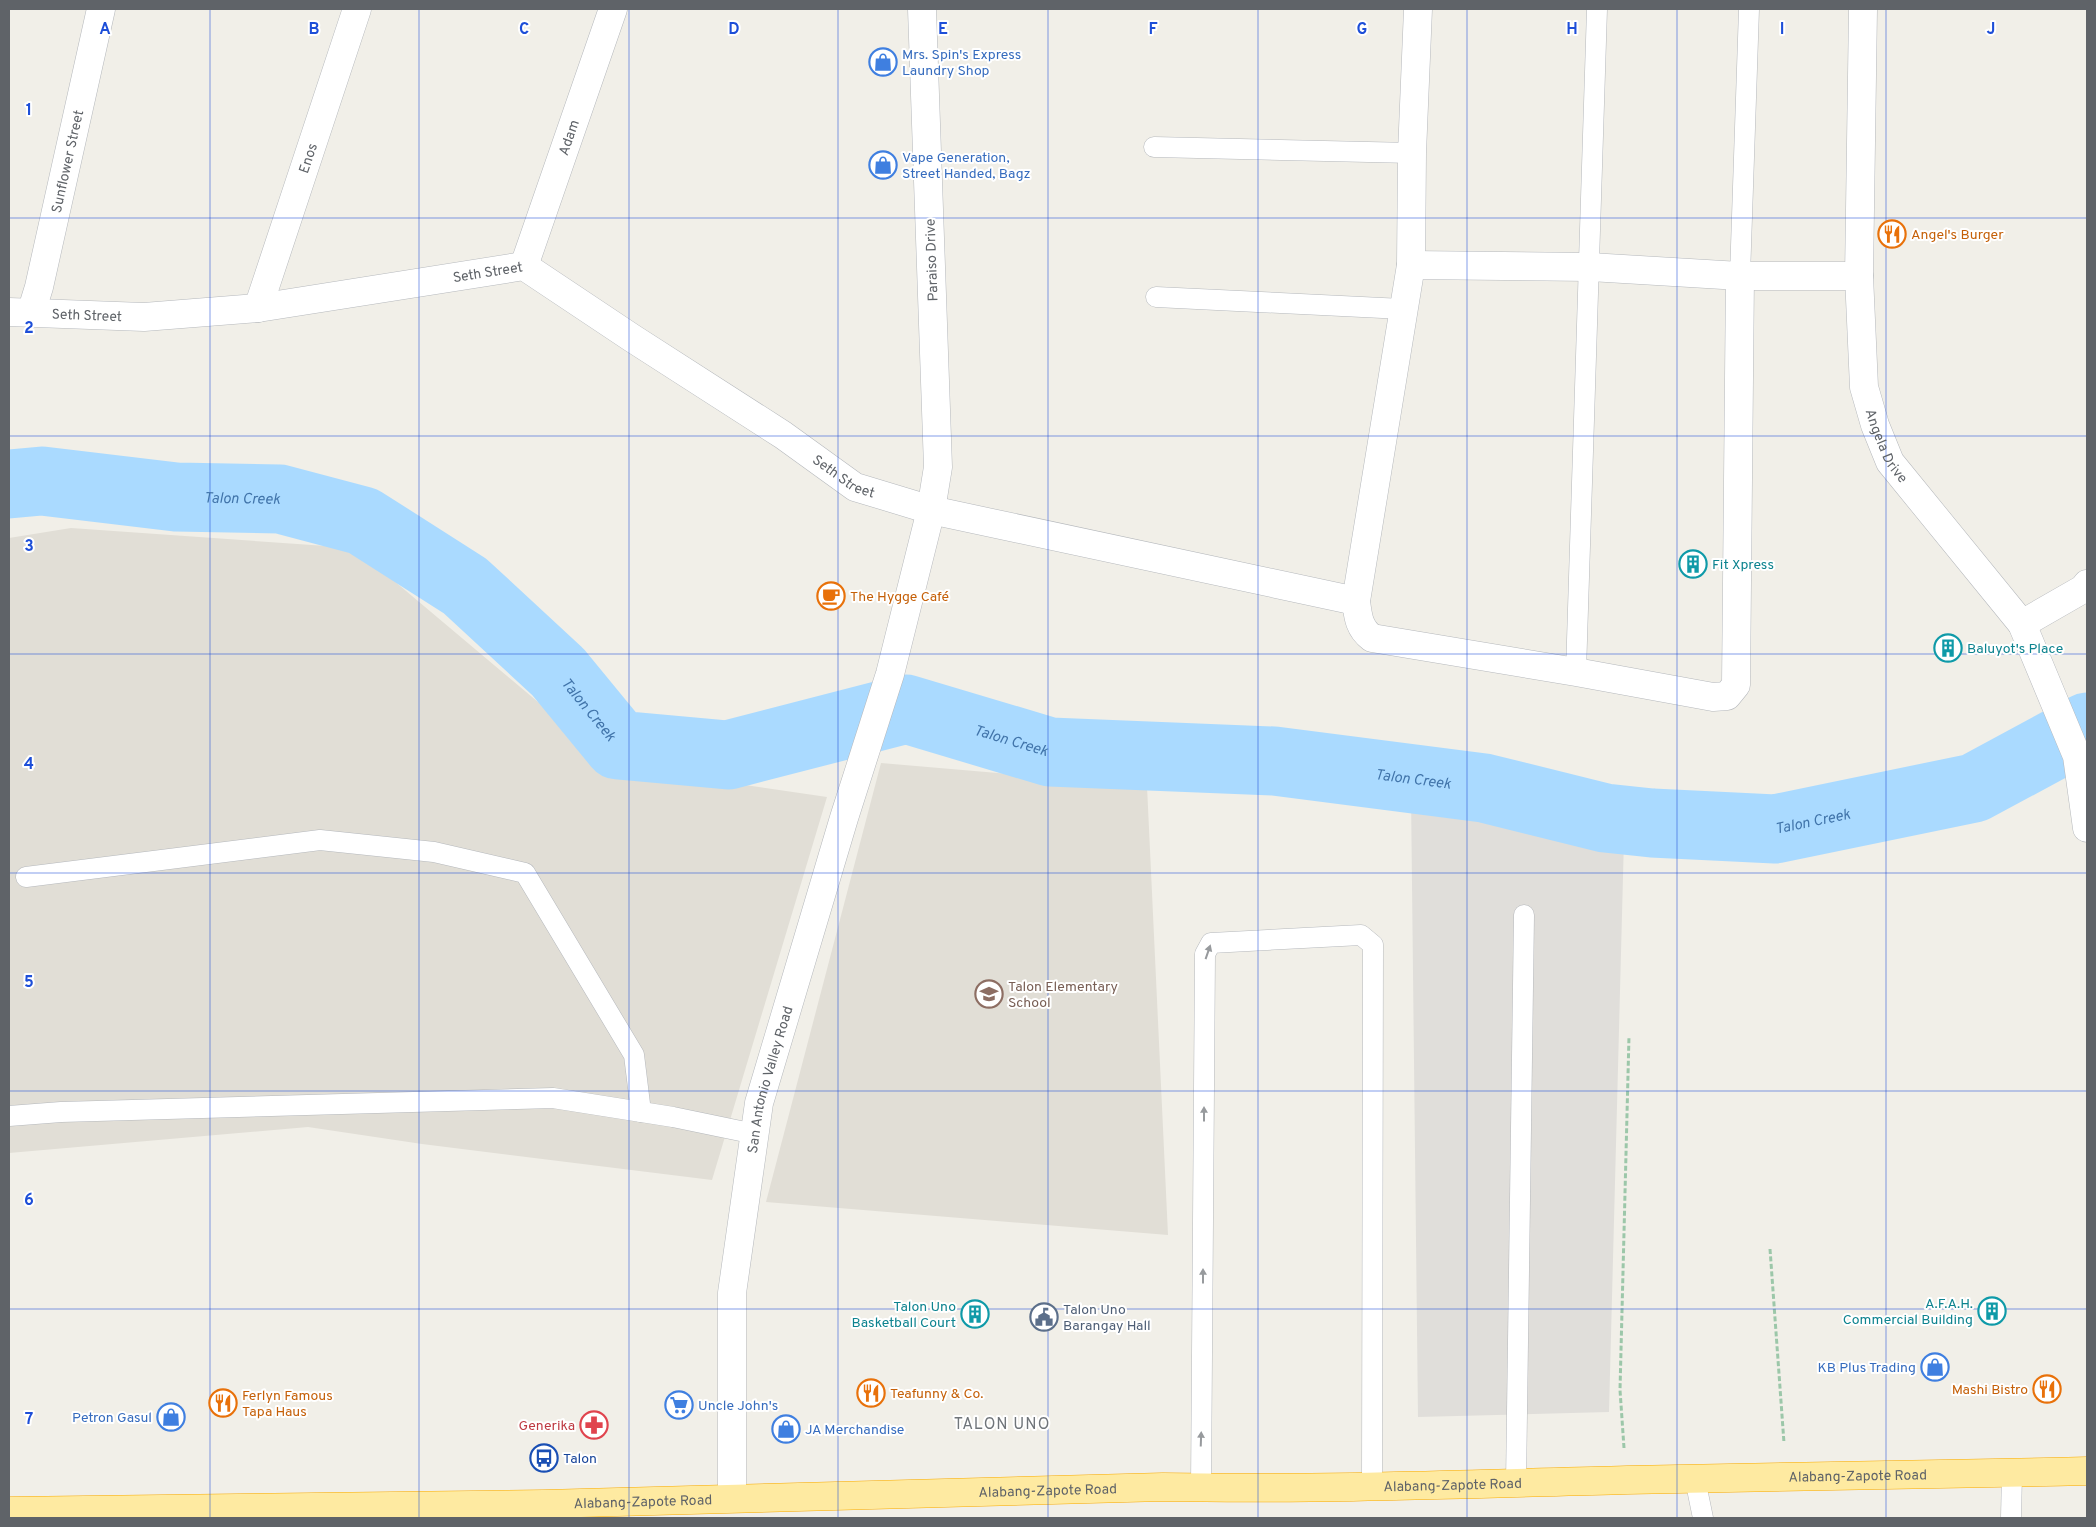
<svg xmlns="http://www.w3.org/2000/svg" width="2096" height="1527" viewBox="0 0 2096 1527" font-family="Overpass,sans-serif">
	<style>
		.industrial { fill: #e0deda }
		.education { fill: #e1ded6 }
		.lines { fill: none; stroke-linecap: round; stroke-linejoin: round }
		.river { stroke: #aadaff; stroke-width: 69 }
		.service-casing { stroke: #b5b8bc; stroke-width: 21 }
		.minor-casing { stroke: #b5b8bc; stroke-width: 29 }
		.tertiary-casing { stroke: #b5b8bc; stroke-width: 29 }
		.trunk-casing { stroke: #f9ab00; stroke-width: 29 }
		.path { stroke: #9cc7a9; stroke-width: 3; stroke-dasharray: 5 2.5; stroke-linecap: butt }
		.service { stroke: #fff; stroke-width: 20 }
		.minor { stroke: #fff; stroke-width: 28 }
		.tertiary { stroke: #fff; stroke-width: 28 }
		.trunk { stroke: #feeaa1; stroke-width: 28 }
		.oneway { fill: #979a9d }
		.grid { fill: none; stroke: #1d4ed8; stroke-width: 1; stroke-opacity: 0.55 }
		.labels { text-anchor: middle; stroke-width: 4; stroke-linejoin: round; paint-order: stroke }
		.shop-label { font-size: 14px; fill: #366cbe; stroke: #fff; text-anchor: start }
		.street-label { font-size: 14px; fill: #5f6368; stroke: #fff }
		.food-label { font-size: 14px; fill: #c56008; stroke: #fff; text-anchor: start }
		.culture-label { font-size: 14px; fill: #0d838f; stroke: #fff; text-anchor: start }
		.education-label { font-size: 14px; fill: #785e54; stroke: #fff; text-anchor: start }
		.service-label { font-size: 14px; fill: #4e5e75; stroke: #fff; text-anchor: start }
		.health-label { font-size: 14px; fill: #be3a42; stroke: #fff; text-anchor: end }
		.transit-label { font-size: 14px; fill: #164399; stroke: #fff; text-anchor: start }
		.water-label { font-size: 15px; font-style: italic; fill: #4174aa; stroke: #fff }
		.quarter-label { font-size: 16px; letter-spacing: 1px; fill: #70757a; stroke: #fff }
		.grid-label { font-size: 16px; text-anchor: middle; font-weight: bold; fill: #1d4ed8; stroke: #fff; stroke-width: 4; stroke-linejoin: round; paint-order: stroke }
	</style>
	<rect width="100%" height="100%" fill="#f1efe8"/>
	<!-- industrial -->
	<polygon class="industrial" points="1411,794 1624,838 1609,1412 1418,1417"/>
	<!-- education -->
	<g class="education">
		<polygon points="71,528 355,548 614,766 827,797 712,1180 422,1144 308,1127 9,1153 9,538"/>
		<polygon points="881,763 1147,786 1168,1235 766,1202"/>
	</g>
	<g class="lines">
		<!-- river -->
		<path class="river" id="s1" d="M9,484l33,-3 134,16 104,2 83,22 102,65 93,86 60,73 110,10 178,-46 144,43 224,9 210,27 121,30 47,5 123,6 199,-41 113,-61"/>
		<!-- service casing -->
		<g class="service-casing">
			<g id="service">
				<polyline points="1154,147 1412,153"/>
				<polyline points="1740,276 1749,9"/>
				<polyline points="1156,297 1403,309"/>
				<polyline points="1576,672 1597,9"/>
				<polyline points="26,877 320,840 434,852 525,873 634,1055 641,1112"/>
				<polyline points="9,1116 61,1112 553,1098 673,1117 755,1134"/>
				<polyline points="1695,1479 1703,1518"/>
				<polyline points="1516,1484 1524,915"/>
				<polyline points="1201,1488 1205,954 1211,943 1361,935 1373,945 1372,1486"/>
				<polyline points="2011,1518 2012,1473"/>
			</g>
		</g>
		<!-- minor casing -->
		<g class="minor-casing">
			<g id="minor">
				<polyline points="1411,265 1412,153 1418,9"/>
				<path id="s2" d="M524,266l89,-257"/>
				<polyline points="1859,276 1863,9"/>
				<path id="s3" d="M258,308l99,-299"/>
				<path id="s4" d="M31,313l8,-26 62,-278"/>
				<path d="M1356,601c2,16 3,27 16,37l204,34 137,25 14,-1 9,-11 4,-409"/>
				<path id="s5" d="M732,1498v-205l27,-190 85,-285 46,-144 41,-164 7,-43 -16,-458"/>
			</g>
		</g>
		<!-- tertiary casing -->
		<g class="tertiary-casing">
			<g id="tertiary">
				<path id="s6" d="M9,312l135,5 114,-9 266,-42 108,72 151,97 72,52 76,23 425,91 55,-336 179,2 150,9h119l5,111 11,38 15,37 132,162 55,132 10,72"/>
				<polyline points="2022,624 2083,589 2087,584"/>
			</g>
		</g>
		<!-- trunk casing -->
		<g class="trunk-casing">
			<g id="trunk">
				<path id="s7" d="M9,1511l535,-7 619,-17c155,3 309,-3 464,-7 154,-4 307,-5 460,-9"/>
			</g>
		</g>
		<!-- path -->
		<g class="path">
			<polyline points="1770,1249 1784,1443"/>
			<polyline points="1624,1448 1620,1390 1629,1036"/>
		</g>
		<!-- service -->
		<use href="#service" class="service"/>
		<!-- minor -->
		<use href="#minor" class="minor"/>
		<!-- tertiary -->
		<use href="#tertiary" class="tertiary"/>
		<!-- trunk -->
		<use href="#trunk" class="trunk"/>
	</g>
	<!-- one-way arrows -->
	<defs><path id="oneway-solid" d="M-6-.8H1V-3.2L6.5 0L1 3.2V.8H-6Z" transform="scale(1.25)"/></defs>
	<g class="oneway">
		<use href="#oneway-solid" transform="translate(1208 952) rotate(-71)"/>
		<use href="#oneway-solid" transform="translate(1204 1114) rotate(-90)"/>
		<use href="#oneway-solid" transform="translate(1203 1276) rotate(-90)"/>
		<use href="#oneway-solid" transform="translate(1201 1439) rotate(-88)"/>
	</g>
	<!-- grid -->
	<path class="grid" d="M210,9v1509M419,9v1509M629,9v1509M838,9v1509M1048,9v1509M1258,9v1509M1467,9v1509M1677,9v1509M1886,9v1509M9,218h2078M9,436h2078M9,654h2078M9,873h2078M9,1091h2078M9,1309h2078"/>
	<!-- icons -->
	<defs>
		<g id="shop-ring" transform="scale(1.4375)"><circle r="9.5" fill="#fff" stroke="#3f7fe0" stroke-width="1.5"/><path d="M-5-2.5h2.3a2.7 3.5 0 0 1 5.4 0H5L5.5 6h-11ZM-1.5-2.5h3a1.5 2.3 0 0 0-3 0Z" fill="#3f7fe0"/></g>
		<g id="restaurant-ring" transform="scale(1.4375)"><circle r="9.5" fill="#fff" stroke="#e8710a" stroke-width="1.5"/><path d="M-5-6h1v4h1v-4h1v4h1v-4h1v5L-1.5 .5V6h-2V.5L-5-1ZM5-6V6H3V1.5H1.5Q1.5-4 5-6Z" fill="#e8710a"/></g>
		<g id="building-ring" transform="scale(1.4375)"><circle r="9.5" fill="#fff" stroke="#0f9aa8" stroke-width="1.5"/><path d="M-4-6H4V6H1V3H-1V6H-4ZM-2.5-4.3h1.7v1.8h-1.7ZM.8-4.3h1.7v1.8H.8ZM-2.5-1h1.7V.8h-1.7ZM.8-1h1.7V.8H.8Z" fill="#0f9aa8"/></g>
		<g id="cafe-ring" transform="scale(1.4375)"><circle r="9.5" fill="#fff" stroke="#e8710a" stroke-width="1.5"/><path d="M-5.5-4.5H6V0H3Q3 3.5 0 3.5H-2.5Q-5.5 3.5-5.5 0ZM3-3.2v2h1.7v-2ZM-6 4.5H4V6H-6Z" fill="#e8710a"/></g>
		<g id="school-ring" transform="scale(1.4375)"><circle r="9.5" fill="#fff" stroke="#8d6e63" stroke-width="1.5"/><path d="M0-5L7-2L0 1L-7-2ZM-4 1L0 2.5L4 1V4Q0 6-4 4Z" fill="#8d6e63"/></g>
		<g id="civic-ring" transform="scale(1.4375)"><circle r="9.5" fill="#fff" stroke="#5c6f8a" stroke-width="1.5"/><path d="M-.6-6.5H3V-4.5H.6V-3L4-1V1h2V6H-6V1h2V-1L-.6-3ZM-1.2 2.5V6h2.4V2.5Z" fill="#5c6f8a"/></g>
		<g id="supermarket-ring" transform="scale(1.4375)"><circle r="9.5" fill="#fff" stroke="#3f7fe0" stroke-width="1.5"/><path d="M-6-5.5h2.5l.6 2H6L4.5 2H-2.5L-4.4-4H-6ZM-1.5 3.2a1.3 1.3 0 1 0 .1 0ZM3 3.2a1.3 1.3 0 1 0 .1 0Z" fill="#3f7fe0"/></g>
		<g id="pharmacy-ring" transform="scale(1.4375)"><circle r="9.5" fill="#fff" stroke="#e0444e" stroke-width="1.5"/><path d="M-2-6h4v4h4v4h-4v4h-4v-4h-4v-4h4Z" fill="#e0444e"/></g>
		<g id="bus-ring" transform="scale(1.4375)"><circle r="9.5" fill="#fff" stroke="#1a4fb4" stroke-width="1.5"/><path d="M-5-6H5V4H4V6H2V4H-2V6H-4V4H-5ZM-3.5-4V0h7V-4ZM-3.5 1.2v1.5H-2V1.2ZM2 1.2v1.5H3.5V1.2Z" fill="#1a4fb4"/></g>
	</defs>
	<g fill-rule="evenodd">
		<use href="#shop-ring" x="883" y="62"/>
		<use href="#shop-ring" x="883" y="165"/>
		<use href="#restaurant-ring" x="1892" y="234"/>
		<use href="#building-ring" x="1693" y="564"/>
		<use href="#cafe-ring" x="831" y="596"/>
		<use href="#building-ring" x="1948" y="648"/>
		<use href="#school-ring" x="989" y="994"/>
		<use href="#building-ring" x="1992" y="1311"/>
		<use href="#building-ring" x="975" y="1314"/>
		<use href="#civic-ring" x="1044" y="1317"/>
		<use href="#shop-ring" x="1935" y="1367"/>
		<use href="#restaurant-ring" x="2047" y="1389"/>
		<use href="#restaurant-ring" x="871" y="1393"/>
		<use href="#restaurant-ring" x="223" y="1403"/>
		<use href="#supermarket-ring" x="679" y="1405"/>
		<use href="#shop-ring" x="171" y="1417"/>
		<use href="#pharmacy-ring" x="594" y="1425"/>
		<use href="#shop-ring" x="786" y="1429"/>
		<use href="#bus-ring" x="544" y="1458"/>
	</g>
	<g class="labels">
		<!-- shop labels -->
		<g class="shop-label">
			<text x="902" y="59">Mrs. Spin's Express<tspan x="902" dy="16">Laundry Shop</tspan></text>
			<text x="902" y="162">Vape Generation,<tspan x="902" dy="16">Street Handed, Bagz</tspan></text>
			<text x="1916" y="1372" text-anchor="end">KB Plus Trading</text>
			<text x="698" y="1410">Uncle John's</text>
			<text x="152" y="1422" text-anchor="end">Petron Gasul</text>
			<text x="805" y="1434">JA Merchandise</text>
		</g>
		<!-- street labels -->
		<g class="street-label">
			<text dy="5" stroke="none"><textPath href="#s2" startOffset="136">Adam</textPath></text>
			<text dy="5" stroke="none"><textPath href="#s3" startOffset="158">Enos</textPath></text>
			<text dy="5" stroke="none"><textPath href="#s4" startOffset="156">Sunflower Street</textPath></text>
			<text transform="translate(931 260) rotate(-92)" y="5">Paraiso Drive</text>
			<text dy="5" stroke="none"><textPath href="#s6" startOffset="482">Seth Street</textPath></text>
			<text dy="5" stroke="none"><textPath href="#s6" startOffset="78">Seth Street</textPath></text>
			<text dy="5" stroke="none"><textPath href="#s6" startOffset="2394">Angela Drive</textPath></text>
			<text dy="5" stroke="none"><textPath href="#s6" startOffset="902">Seth Street</textPath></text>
			<text dy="5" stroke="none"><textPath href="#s5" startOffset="422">San Antonio Valley Road</textPath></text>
			<text dy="5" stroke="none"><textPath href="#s7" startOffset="1849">Alabang-Zapote Road</textPath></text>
			<text dy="5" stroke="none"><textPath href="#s7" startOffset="1444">Alabang-Zapote Road</textPath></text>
			<text dy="5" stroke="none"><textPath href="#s7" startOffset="1039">Alabang-Zapote Road</textPath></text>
			<text dy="5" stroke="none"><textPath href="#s7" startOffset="634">Alabang-Zapote Road</textPath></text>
		</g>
		<!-- food labels -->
		<g class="food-label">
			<text x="1911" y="239">Angel's Burger</text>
			<text x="850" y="601">The Hygge Café</text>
			<text x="2028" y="1394" text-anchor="end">Mashi Bistro</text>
			<text x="890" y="1398">Teafunny &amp; Co.</text>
			<text x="242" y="1400">Ferlyn Famous<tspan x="242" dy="16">Tapa Haus</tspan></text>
		</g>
		<!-- culture labels -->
		<g class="culture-label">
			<text x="1712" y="569">Fit Xpress</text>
			<text x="1967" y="653">Baluyot's Place</text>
			<text x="1973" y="1308" text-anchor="end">A.F.A.H.<tspan x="1973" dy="16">Commercial Building</tspan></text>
			<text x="956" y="1311" text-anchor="end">Talon Uno<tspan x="956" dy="16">Basketball Court</tspan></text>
		</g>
		<!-- education labels -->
		<g class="education-label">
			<text x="1008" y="991">Talon Elementary<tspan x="1008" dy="16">School</tspan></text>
		</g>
		<!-- service labels -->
		<g class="service-label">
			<text x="1063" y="1314">Talon Uno<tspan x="1063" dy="16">Barangay Hall</tspan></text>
		</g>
		<!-- health labels -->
		<g class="health-label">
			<text x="575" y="1430">Generika</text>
		</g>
		<!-- transit labels -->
		<g class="transit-label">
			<text x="563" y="1463">Talon</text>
		</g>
		<!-- water labels -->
		<g class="water-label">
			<text dy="5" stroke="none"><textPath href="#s1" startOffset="234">Talon Creek</textPath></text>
			<text dy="5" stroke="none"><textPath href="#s1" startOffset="654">Talon Creek</textPath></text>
			<text dy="5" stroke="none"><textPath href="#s1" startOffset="1104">Talon Creek</textPath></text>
			<text dy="5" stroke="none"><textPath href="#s1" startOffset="1509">Talon Creek</textPath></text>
			<text dy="5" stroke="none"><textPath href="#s1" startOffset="1914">Talon Creek</textPath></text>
		</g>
		<!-- quarter labels -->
		<g class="quarter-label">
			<text x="1002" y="1429">TALON UNO</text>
		</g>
	</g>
	<g class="grid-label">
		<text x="105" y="34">A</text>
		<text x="314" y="34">B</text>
		<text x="524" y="34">C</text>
		<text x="734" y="34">D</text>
		<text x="943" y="34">E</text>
		<text x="1153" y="34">F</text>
		<text x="1362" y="34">G</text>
		<text x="1572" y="34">H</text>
		<text x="1782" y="34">I</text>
		<text x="1991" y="34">J</text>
		<text x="29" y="115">1</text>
		<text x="29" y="333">2</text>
		<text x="29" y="551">3</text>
		<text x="29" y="769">4</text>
		<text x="29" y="987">5</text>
		<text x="29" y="1205">6</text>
		<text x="29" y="1424">7</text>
	</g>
	<!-- border -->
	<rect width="2096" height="1527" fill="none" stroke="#5f6368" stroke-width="20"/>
</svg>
